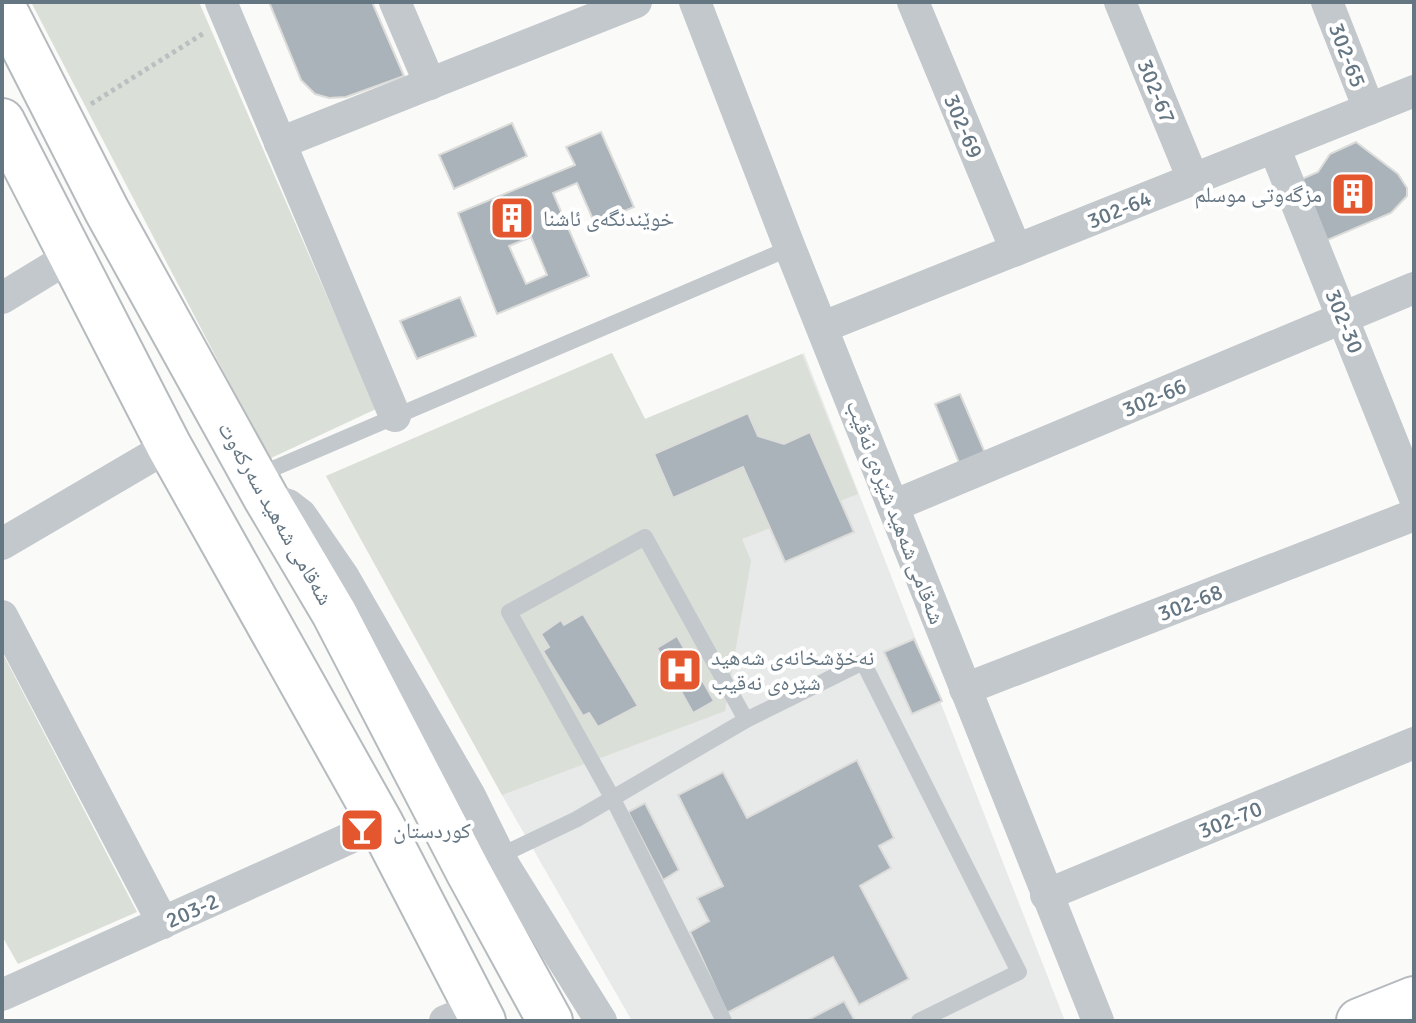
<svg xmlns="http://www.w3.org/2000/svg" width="1416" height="1023" viewBox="0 0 1416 1023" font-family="Signika,'Noto Naskh Arabic',sans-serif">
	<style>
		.built { fill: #e8e9e9 }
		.green { fill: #dadfd7 }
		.building { fill: #aab3b9; stroke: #dcdcda; stroke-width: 2; fill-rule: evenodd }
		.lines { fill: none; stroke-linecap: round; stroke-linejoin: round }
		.primary-casing { stroke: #b5babe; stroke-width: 48 }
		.path { stroke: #bbbfc2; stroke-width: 5; stroke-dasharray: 4 4; stroke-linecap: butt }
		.service { stroke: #c3c8cc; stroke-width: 16 }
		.minor { stroke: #c3c8cc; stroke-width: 32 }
		.primary { stroke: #fff; stroke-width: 44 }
		.labels { text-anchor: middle; stroke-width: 8; stroke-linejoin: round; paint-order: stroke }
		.street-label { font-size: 22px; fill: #657683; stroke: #fff }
		.poi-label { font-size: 22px; fill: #657683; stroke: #fff; text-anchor: start }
	</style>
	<rect width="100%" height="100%" fill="#fafaf8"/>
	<!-- built -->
	<polygon class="built" points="612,353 645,419 804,353 1065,1021 632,1021 502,795 326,476"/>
	<!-- green -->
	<g class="green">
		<polygon points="31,2 199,2 376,409 269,459"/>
		<polygon points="612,353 645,419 802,354 858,494 742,539 751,561 725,711 502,795 326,476"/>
		<polygon points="2,652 137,912 18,964 2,936"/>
	</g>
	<!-- building -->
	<g class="building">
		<polygon points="269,2 372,2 404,76 346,97 329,98 315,94 301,80"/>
		<polygon points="512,123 527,156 454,189 439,155"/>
		<path d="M601,132l33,75 -39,17 -18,-41 -24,10 36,83 -92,38 -39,-101 117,-48 -9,-18zM531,237l16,38 -21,9 -17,-38z"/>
		<polygon points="1356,142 1398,174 1407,188 1407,196 1391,213 1318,244 1295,182 1318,172 1330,154"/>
		<polygon points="460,297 476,336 417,359 400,321"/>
		<polygon points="960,394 988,460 962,470 935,404"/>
		<polygon points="748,413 758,436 784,444 810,432 854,532 785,562 743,467 673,498 654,454"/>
		<polygon points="583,614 638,706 598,727 589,713 583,716 543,651 549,647 541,634 561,620 564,625"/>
		<polygon points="677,636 714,701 693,713 657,648"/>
		<polygon points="914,639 942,701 912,714 884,652"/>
		<polygon points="857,760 894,838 879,846 891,868 860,886 909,979 859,1005 833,957 727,1013 690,932 709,921 697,898 723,886 678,795 723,772 747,818"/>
		<polygon points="645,803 679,870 663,880 628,812"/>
		<polygon points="844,1001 855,1021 806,1021"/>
	</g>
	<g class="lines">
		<!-- primary casing -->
		<g class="primary-casing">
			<g id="primary">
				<polyline points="2,5 107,211 266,498 334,613 469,873 550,1021"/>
				<polyline points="2,121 169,446 381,824 483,1021"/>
				<polyline points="1359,1021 1414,999"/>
			</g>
		</g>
		<!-- path -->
		<polyline class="path" points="91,104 204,33"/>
		<!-- service -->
		<g class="service">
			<polyline points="257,479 270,470 790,248"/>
			<polyline points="495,858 577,819 746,720 863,662 1019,972 919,1021"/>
			<polyline points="724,1021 613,799 509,612 645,537 746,720"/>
		</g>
		<!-- minor -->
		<g class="minor">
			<polyline points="221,2 395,416"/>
			<polyline points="395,2 430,84"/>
			<polyline points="695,2 790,248 1098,1021"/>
			<polyline points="913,2 1016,250"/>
			<polyline points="1120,2 1193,179"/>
			<polyline points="1327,2 1369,109"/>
			<polyline points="280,143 636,2"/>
			<polyline points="1274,147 1414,496"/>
			<polyline points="2,298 71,256"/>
			<polyline points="823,327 1414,91"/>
			<polyline points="266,498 288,505 301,515 343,576 470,796 505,867 601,1021"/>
			<polyline points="893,506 1414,288"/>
			<polyline points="2,544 169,446"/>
			<polyline points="2,616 163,923"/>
			<polyline points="965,689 1414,515"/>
			<polyline points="1046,895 1414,743"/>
			<polyline points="2,995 381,824"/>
			<polyline points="445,1021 477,1008"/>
		</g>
		<!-- primary -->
		<use href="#primary" class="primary"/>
	</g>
	<!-- icons -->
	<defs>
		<g id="building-square" transform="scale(2.3)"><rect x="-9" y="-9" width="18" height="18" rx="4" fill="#e4572e" stroke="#fff"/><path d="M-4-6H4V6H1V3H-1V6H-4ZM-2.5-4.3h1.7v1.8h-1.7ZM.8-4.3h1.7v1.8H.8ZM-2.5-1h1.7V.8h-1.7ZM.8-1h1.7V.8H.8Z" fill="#fff"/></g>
		<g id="hospital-square" transform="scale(2.3)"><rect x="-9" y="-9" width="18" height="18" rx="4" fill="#e4572e" stroke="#fff"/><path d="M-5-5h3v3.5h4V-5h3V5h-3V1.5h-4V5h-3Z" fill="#fff"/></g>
		<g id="bar-square" transform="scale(2.3)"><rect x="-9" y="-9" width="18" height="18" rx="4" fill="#e4572e" stroke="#fff"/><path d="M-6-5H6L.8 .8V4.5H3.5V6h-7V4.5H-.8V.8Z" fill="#fff"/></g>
	</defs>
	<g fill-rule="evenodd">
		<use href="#building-square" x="1353" y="194"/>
		<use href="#building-square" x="512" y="218"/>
		<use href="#hospital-square" x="680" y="670"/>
		<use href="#bar-square" x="362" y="830"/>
	</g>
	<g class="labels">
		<!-- street labels -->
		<g class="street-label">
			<text transform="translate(1348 55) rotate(69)" y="8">302-65</text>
			<text transform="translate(1157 91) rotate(68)" y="8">302-67</text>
			<text transform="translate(964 126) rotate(67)" y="8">302-69</text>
			<text transform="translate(1119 209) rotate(-22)" y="8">302-64</text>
			<text transform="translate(1345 321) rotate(68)" y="8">302-30</text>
			<text transform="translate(1154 397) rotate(-23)" y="8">302-66</text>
			<text transform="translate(896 512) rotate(69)" y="8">شەقامی شەهید شێرەی نەقیب</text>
			<text transform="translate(276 513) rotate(60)" y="8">شەقامی شەهید سەرکەوت</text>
			<text transform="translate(1190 602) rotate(-21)" y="8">302-68</text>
			<text transform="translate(1230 819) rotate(-22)" y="8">302-70</text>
			<text transform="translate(192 910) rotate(-24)" y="8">203-2</text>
		</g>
		<!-- poi labels -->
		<g class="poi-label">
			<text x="1322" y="202" text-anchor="end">مزگەوتی موسلم</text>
			<text x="543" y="226">خوێندنگەی ئاشنا</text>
			<text x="711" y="665">نەخۆشخانەی شەهید<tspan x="711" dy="25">شێرەی نەقیب</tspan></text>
			<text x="393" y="838">كوردستان</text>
		</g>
	</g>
	<!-- border -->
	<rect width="1416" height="1023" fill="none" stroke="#657683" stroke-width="8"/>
</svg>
